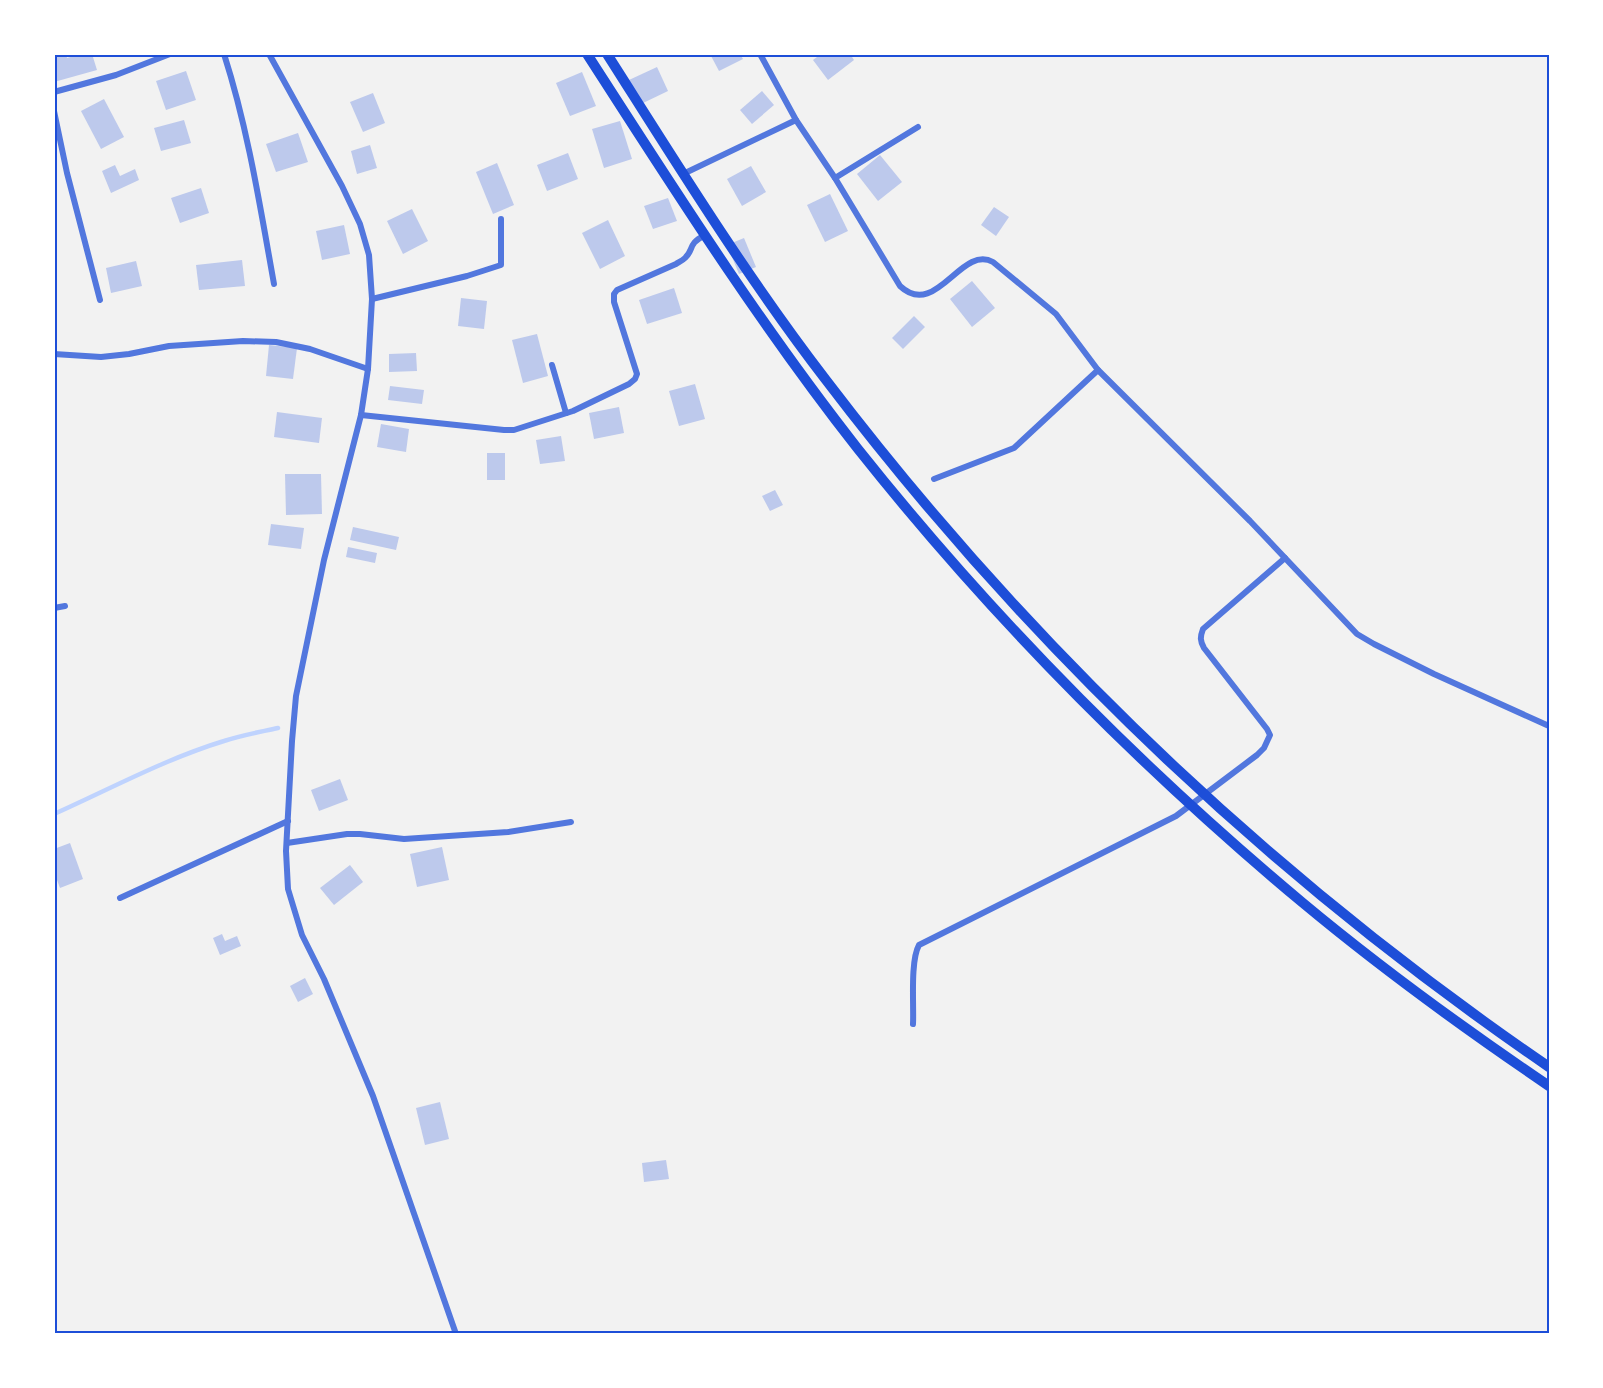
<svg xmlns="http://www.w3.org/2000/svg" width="1603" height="1388" viewBox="0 0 1603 1388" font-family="Montserrat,sans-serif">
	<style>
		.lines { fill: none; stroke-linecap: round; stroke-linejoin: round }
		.stream { stroke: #bfd3fe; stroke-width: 4.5 }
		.building { fill: #bdc9ec }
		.minor { stroke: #5277de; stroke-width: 6 }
		.secondary { stroke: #1d4ed8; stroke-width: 10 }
		.neatline { fill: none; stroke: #1d4ed8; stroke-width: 2 }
	</style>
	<rect width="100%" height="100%" fill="#f2f2f2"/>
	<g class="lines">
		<!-- stream -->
		<path class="stream" d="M54,814c56,-25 111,-55 170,-73 18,-6 36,-9 54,-13"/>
	</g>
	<!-- building -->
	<g class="building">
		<polygon points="54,54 66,54 67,58 81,54 92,54 97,70 54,82"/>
		<polygon points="710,54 740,54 743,59 719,71"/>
		<polygon points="821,54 850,54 854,60 828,80 813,60"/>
		<polygon points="657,67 668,91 641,104 629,80"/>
		<polygon points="186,71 196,100 166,110 156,81"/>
		<polygon points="582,72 596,106 570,116 556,83"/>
		<polygon points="762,91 774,105 752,124 740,110"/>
		<polygon points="373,93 385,123 363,132 350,102"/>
		<polygon points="104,99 124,137 101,149 81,111"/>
		<polygon points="184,120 191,143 161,151 154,128"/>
		<polygon points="620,121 632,159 604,168 592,129"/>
		<polygon points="298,133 308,162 276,172 266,144"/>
		<polygon points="370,145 377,168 357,174 351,151"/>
		<polygon points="568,153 578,179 547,191 537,165"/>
		<polygon points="880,155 902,182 878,201 857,174"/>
		<polygon points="497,163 514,205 493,214 476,172"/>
		<polygon points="115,165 120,176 135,169 139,180 111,193 102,171"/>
		<polygon points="751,166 766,192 742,206 727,179"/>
		<polygon points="201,188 209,213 180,223 171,198"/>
		<polygon points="830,194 848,231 825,242 807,205"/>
		<polygon points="668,198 677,221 653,229 644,206"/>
		<polygon points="994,207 1009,217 996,236 981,225"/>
		<polygon points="412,209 428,241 403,254 387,221"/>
		<polygon points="608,220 625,256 600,269 582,233"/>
		<polygon points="344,225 350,254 322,260 316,231"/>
		<polygon points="744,238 756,267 739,274 727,245"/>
		<polygon points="242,260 245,286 199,290 196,265"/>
		<polygon points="136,261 142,286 111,293 106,268"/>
		<polygon points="972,281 995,308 972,327 950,299"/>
		<polygon points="674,288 682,313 647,324 639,300"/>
		<polygon points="461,298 487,301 484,329 458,326"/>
		<polygon points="914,316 925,327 903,349 892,338"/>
		<polygon points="537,334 548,376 523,383 512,340"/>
		<polygon points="269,345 297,348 293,379 266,376"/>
		<polygon points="416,353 417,371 389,372 389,354"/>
		<polygon points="695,384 705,419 679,426 669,391"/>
		<polygon points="390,386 424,390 422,404 388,400"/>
		<polygon points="619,407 624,433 594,439 589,413"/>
		<polygon points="277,412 322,418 319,443 274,437"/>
		<polygon points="381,424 409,429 406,452 377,447"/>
		<polygon points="561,436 565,461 540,464 536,440"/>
		<rect x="487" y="453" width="18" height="27"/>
		<polygon points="285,474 321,474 322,514 286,515"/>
		<polygon points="775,490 783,505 770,511 762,496"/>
		<polygon points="271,524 304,528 301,549 268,545"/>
		<polygon points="353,527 399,537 396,550 350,540"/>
		<polygon points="348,547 377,553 375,563 346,557"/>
		<polygon points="340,779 348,800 319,811 311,790"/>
		<polygon points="70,843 83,879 60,888 54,872 54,849"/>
		<polygon points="442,847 449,880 417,887 410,854"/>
		<polygon points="350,865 363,882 334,905 320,888"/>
		<polygon points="222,934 225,941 237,936 241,946 220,955 213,938"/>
		<polygon points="305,978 313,994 298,1002 290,986"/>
		<polygon points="440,1102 449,1139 425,1145 416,1108"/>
		<polygon points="666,1160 669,1179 644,1182 642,1163"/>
	</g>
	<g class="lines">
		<!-- minor -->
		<g class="minor">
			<path d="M224,54c24,75 36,152 50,230"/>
			<polyline points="269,54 342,186 360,224 369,255 372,299 368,369 361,415 324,560 296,696 292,741 286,851 288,889 302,935 324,979 373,1096 456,1334"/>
			<path d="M760,54l36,66 39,58 65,108c36,34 61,-42 93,-24l63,52 42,56 152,151 107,113 17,10 60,30 115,52"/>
			<polyline points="54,92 116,75 170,54"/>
			<polyline points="54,111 67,173 100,300"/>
			<polyline points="683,174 796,120"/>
			<polyline points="835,178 918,127"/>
			<polyline points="372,299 467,276 501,265 501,219"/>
			<polyline points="54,354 101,357 129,354 169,346 243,341 276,342 310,349 368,369"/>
			<polyline points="552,365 566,413"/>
			<path d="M361,415l143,15h10l59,-19 56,-27 6,-5 2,-5 -23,-72v-8l3,-4 59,-26c3,-2 6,-3 9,-6 9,-8 3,-15 19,-22"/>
			<polyline points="934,479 1014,448 1098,370"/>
			<polyline points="54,608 65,606"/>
			<polyline points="287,843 347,834 360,834 404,839 508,832 571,822"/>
			<polyline points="120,898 288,821"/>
			<path d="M913,1024c1,-18 -3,-63 6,-79l257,-129 81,-61 7,-7 6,-13 -3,-6 -63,-81c-4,-7 -4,-11 -1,-19l82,-71"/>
		</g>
		<!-- secondary -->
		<g class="secondary">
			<path d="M587,54c87,135 172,269 271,395 132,166 282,318 445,454 78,65 162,126 246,183"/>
			<path d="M607,54c70,110 139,222 219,326 204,268 444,496 723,687"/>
		</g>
	</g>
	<!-- border -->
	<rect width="1603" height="1388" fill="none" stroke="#ffffff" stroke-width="111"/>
	<rect x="56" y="56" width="1492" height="1276" class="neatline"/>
</svg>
